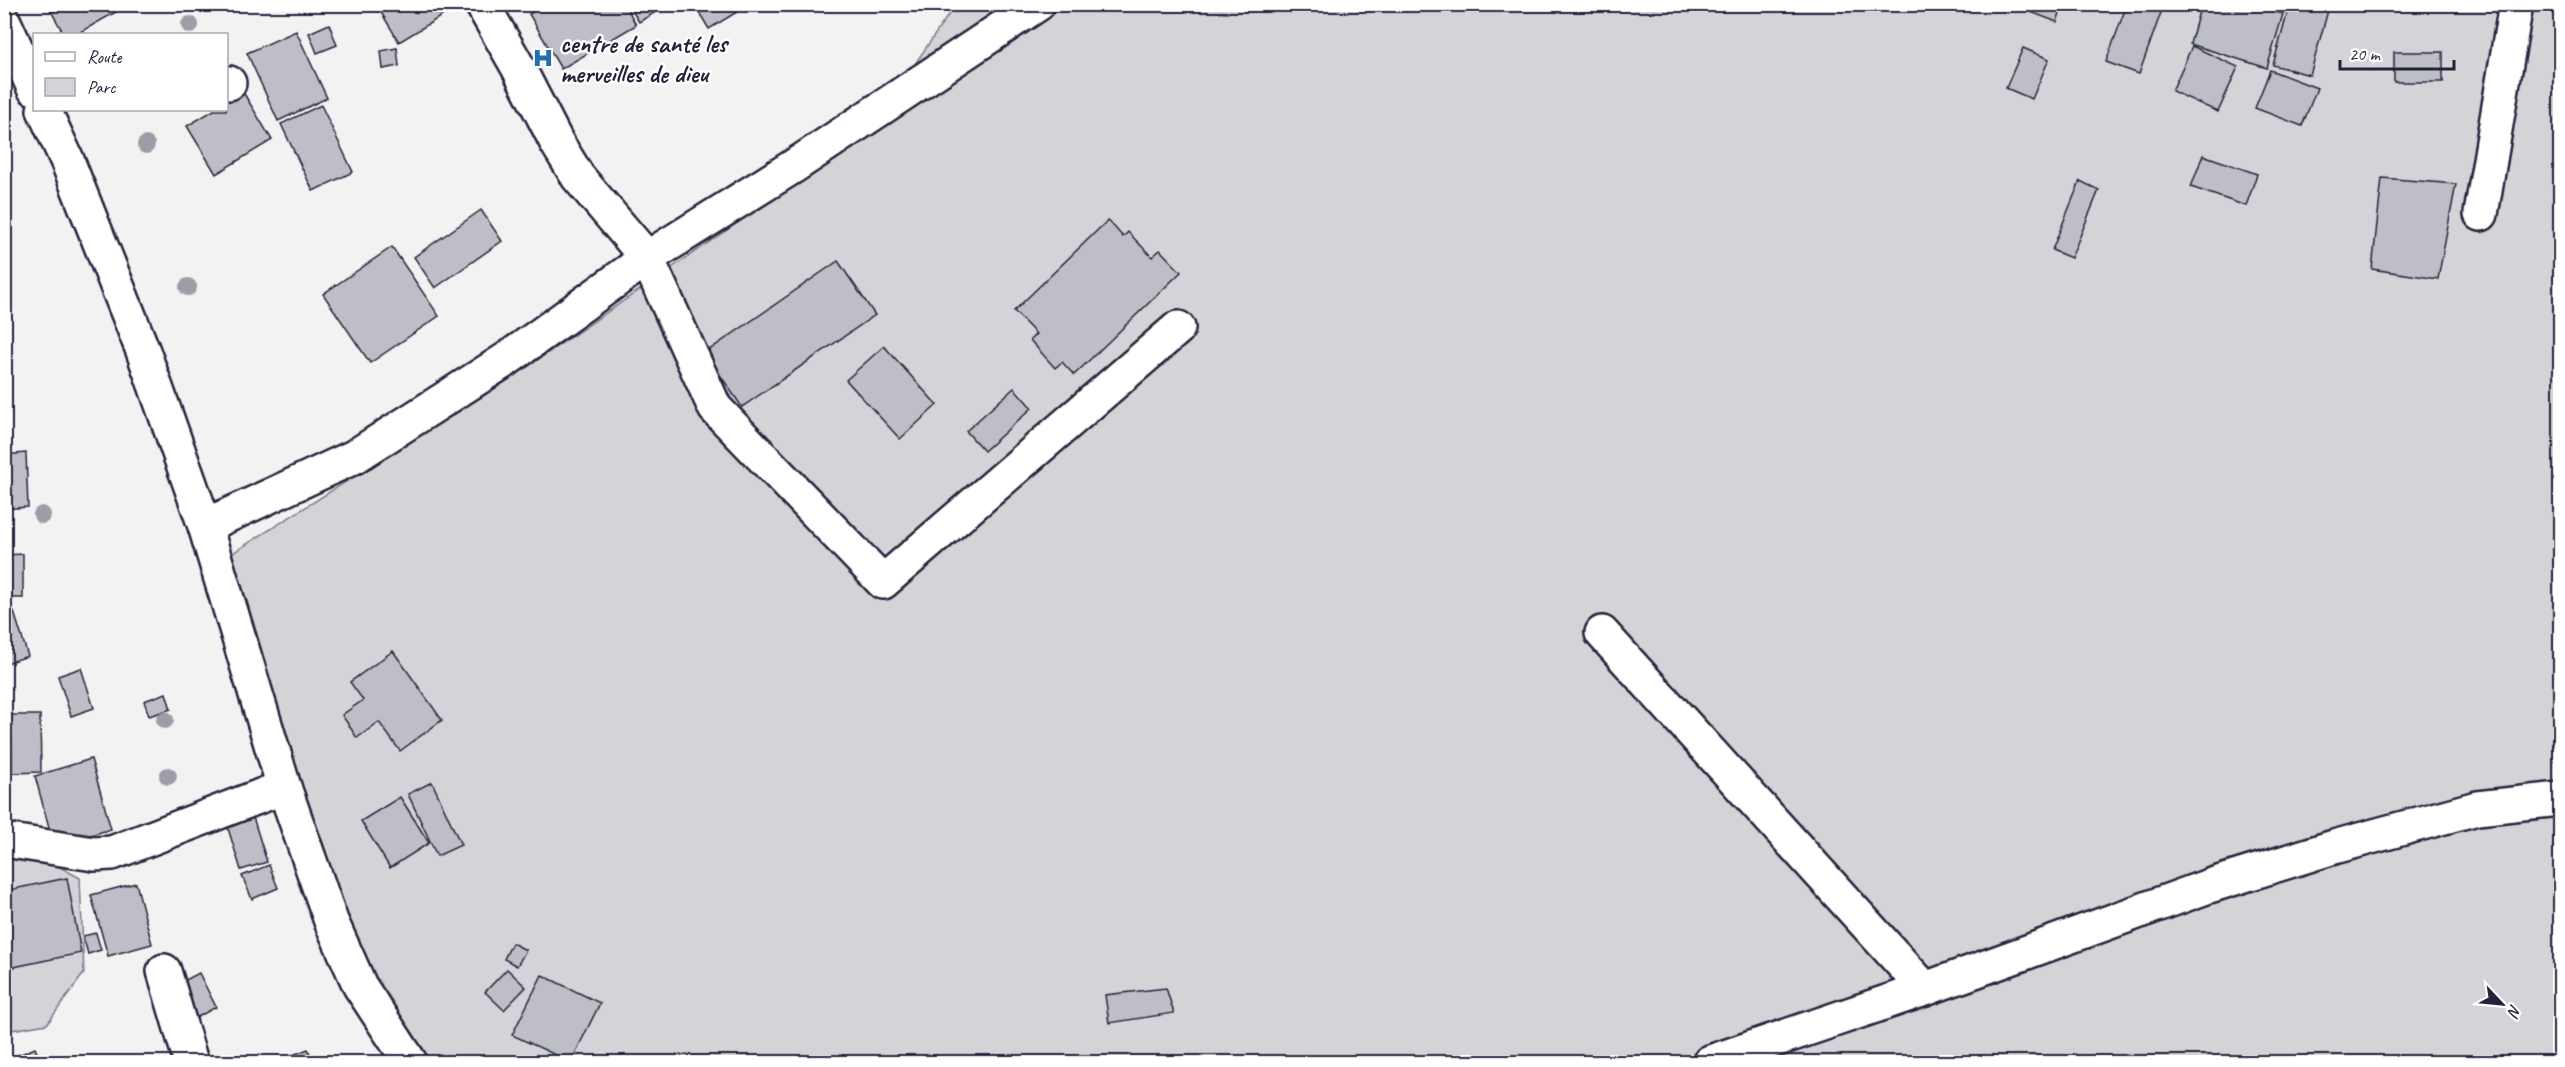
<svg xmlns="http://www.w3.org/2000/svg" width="2565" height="1067" viewBox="0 0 2565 1067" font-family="Caveat,sans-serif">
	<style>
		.green { fill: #d3d3d8; stroke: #7a7a8a; stroke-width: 1.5 }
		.building { fill: #bebec6; stroke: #22223b; stroke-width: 1.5 }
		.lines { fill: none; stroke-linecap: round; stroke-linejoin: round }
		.minor-casing { stroke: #22223b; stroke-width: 38 }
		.minor { stroke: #fff; stroke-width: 33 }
		.tree { fill: #9d9da8 }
		.labels { text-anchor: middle; stroke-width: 5; stroke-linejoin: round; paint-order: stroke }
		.poi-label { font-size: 26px; font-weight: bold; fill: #22223b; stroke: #fff; text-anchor: start }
	</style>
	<rect width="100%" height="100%" fill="#f2f2f3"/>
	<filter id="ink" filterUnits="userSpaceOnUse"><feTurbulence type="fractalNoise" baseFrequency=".0167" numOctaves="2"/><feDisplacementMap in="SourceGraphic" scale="12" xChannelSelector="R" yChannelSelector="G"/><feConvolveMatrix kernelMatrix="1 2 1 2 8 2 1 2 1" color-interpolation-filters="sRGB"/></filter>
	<g filter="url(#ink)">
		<!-- green -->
		<g class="green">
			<polygon points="955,5 2560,5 2560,1062 400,1062 380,1040 223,559 514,376 868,133"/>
			<polygon points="5,837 80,878 84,973 47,1024 5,1031"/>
		</g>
		<!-- building -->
		<g class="building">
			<polygon points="47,4 130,4 77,34 64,34"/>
			<polygon points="376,4 453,4 455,8 399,42"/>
			<polygon points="545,4 625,4 636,25 561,69 529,14"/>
			<polygon points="628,4 669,4 639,22"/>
			<polygon points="694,4 750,4 709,29"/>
			<polygon points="2010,4 2063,4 2057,22"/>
			<polygon points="2127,4 2164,4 2139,74 2106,62"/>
			<polygon points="2201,4 2249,4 2283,14 2267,68 2190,44"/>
			<polygon points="2290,4 2329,7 2310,75 2273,65"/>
			<polygon points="329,24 337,45 317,53 309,33"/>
			<polygon points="296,31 327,98 278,121 247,53"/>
			<polygon points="2192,46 2238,67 2218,112 2172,91"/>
			<polygon points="397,48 399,66 383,69 381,51"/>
			<polygon points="2023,48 2049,59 2032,99 2006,88"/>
			<rect x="2394" y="52" width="49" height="30"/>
			<polygon points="2270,70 2317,88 2302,126 2255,108"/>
			<polygon points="243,92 272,140 216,174 187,126 214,110 226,110 226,102"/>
			<polygon points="321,105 353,172 313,191 281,124"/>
			<polygon points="2203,155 2257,174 2246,206 2191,187"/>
			<polygon points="2382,178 2456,184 2438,279 2372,269"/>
			<polygon points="2080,181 2099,190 2071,258 2052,250"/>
			<polygon points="481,210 502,241 435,288 414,257"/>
			<polygon points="1108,220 1123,237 1128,232 1152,257 1160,250 1181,272 1074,375 1062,362 1055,368 1030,340 1036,334 1014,311"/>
			<polygon points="392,247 439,316 370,363 323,294"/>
			<polygon points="838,261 875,315 742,407 705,353"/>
			<polygon points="884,346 937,405 900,439 846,380"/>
			<polygon points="1014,388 1032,408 984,451 966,431"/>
			<polygon points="26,453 28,507 4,509 4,455"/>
			<polygon points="23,554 23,598 4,598 4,555"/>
			<polygon points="13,609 28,656 4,664 4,612"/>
			<polygon points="393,651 442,720 400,751 379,722 357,738 342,715 363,700 350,682"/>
			<polygon points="81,668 94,708 71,716 58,676"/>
			<polygon points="166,693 171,709 149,716 144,701"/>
			<polygon points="11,715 40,715 41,772 12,773"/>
			<polygon points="91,759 111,829 54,846 35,776"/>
			<polygon points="432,782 461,845 437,856 408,794"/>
			<polygon points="400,797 429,843 390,868 361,821"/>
			<polygon points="252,814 267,862 241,870 226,822"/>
			<polygon points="269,865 278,888 252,899 242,876"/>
			<polygon points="67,878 81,953 4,969 4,891"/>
			<polygon points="136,883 152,944 108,956 91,895"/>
			<polygon points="96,933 101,950 88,954 83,936"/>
			<polygon points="512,943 526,950 517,966 504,959"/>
			<polygon points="507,969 526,987 504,1010 485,992"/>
			<polygon points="199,973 216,1007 194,1019 176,985"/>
			<polygon points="542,975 600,1003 571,1062 512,1035"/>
			<polygon points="1166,988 1174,1013 1109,1023 1105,995"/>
			<polygon points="35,1048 41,1062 4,1062 4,1061"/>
			<polygon points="308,1049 313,1062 275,1062"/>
		</g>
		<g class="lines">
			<!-- minor casing -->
			<g class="minor-casing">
				<g id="minor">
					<polyline points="482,4 518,67 557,143 578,177 647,258 715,408 883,582 1178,328"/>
					<polyline points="4,22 34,88"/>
					<polyline points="226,83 229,83"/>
					<polyline points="44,110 67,160 143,351 205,526 284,787 331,921 360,986 410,1062"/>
					<polyline points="2481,214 2516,4"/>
					<polyline points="205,526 354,457 507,359 647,258 794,166 1038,4"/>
					<polyline points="1602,633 1925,989"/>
					<polyline points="4,840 94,854 112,853 284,787"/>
					<polyline points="164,971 191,1062"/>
					<polyline points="1710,1062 1925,989 2209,886 2334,847 2477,808 2560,799"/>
				</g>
			</g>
			<!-- minor -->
			<use href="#minor" class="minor"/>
		</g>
		<!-- trees -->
		<g class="tree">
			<circle cx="190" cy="25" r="9"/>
			<circle cx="146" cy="145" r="9"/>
			<circle cx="188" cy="287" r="9"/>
			<circle cx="42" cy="515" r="9"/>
			<circle cx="165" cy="720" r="9"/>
			<circle cx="168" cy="776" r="9"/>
		</g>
	</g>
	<!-- icons -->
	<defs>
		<g id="hospital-bare" transform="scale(1.62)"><path d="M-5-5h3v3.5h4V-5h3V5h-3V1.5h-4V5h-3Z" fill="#1f6fb2" stroke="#fff" stroke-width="2.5" paint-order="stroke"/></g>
	</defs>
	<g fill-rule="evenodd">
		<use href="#hospital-bare" x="543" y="58"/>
	</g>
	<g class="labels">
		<!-- poi labels -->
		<g class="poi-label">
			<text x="560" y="52">centre de santé les<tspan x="560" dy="30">merveilles de dieu</tspan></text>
		</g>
	</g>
	<!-- margin -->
	<rect width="2565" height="1067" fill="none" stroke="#fff" stroke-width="24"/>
	<rect x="12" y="12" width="2541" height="1043" fill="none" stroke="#22223b" stroke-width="2" filter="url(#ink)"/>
	<!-- legend -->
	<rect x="33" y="33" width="195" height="78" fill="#ffffff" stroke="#a7a7b1" stroke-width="1.5"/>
	<rect x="45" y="52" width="30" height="9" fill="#ffffff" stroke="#a7a7b1" stroke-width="1.5"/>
	<text x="87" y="63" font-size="18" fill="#22223b">Route</text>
	<rect x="45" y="78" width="30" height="18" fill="#d3d3d8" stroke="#a7a7b1" stroke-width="1.5"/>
	<text x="87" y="93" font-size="18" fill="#22223b">Parc</text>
	<!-- north arrow -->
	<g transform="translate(2502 1004) rotate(116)" stroke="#ffffff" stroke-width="4.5" paint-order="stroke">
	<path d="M0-4.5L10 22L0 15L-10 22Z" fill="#22223b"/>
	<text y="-9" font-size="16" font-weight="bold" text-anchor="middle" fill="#22223b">N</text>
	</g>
	<!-- scale -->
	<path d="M2340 60v9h114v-9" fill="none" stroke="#22223b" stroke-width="3"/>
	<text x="2349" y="60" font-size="18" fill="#22223b" stroke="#ffffff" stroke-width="4.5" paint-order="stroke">20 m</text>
</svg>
